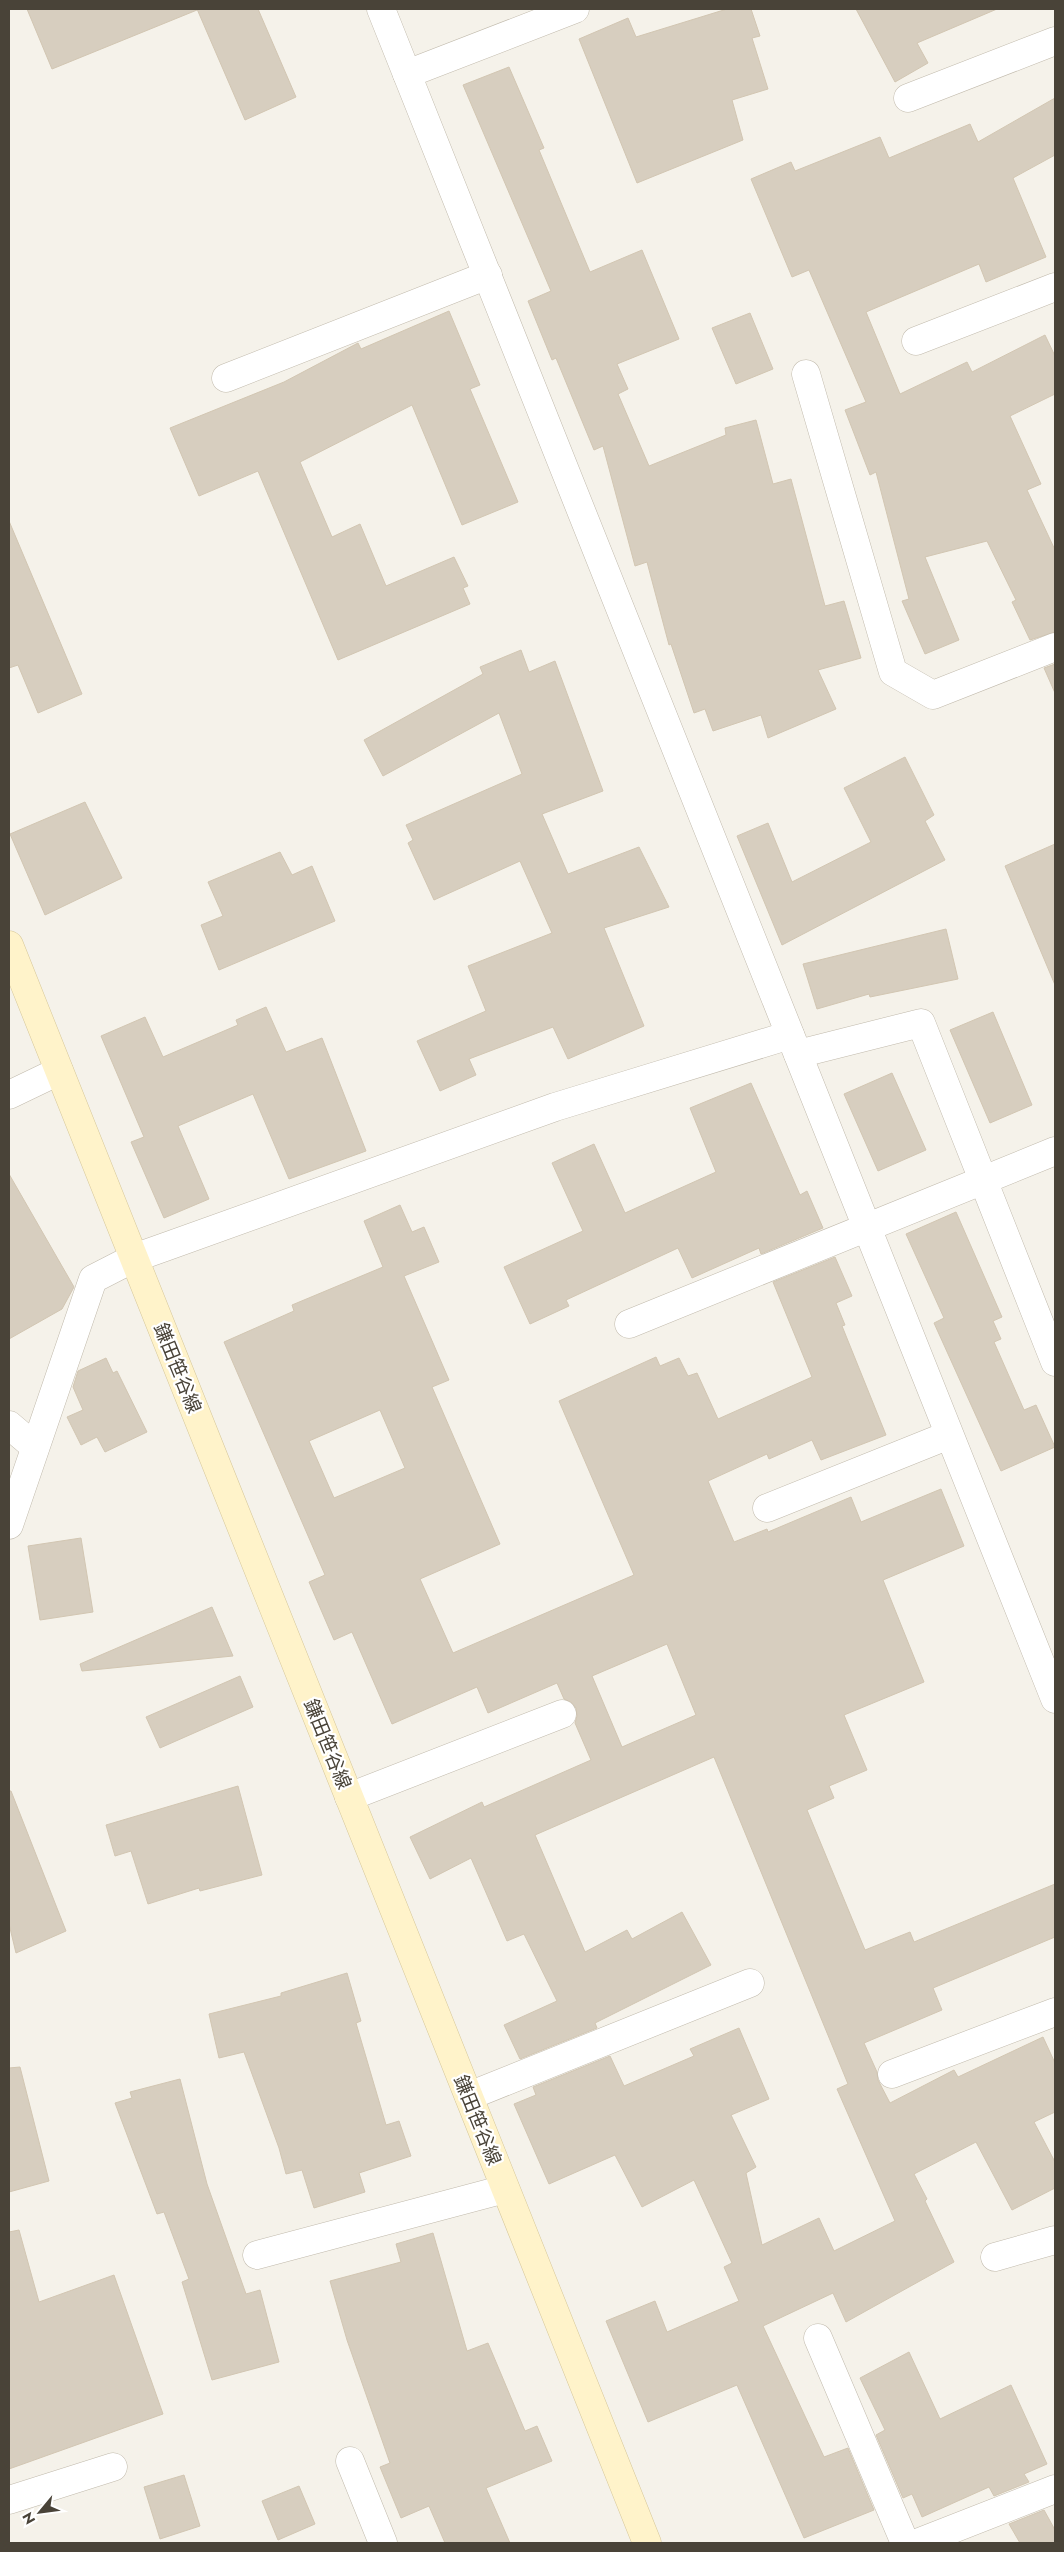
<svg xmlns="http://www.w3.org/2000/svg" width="1064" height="2552" viewBox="0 0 1064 2552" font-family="Jost,'Noto Sans JP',sans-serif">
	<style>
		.building { fill: #d7cebf; stroke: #d2c6b2; fill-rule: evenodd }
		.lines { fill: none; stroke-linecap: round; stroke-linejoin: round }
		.street-casing { stroke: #c1baac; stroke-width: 29 }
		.secondary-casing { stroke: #d6c799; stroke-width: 29 }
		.street { stroke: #fff; stroke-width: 28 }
		.secondary { stroke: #fff3ca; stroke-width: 28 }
		.labels { text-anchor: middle; stroke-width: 4.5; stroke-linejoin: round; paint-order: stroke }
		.street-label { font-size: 19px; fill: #494338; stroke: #fff }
	</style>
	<rect width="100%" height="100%" fill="#f5f2ea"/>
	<!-- building -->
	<g class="building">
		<polygon points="27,9 197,9 197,10 52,69"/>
		<polygon points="197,9 258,9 296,97 245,120"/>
		<polygon points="727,9 751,9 760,36 752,38 768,89 732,100 743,140 637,183 579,39 628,18 636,37"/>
		<polygon points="856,9 997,9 917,43 928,63 895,82"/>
		<polygon points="509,67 544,148 539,150 590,272 642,250 679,339 617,364 628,389 618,394 649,466 726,435 725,428 756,420 773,484 791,479 825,606 844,601 861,658 818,670 836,709 768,738 761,715 713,731 705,709 694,713 671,644 669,645 647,562 635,566 603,446 594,450 556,358 552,360 528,301 551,291 463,85"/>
		<polygon points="1055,98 1055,155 1013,178 1046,257 986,282 979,264 866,312 900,394 967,362 972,372 1045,335 1055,356 1055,394 1010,416 1041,484 1027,490 1055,550 1055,632 1030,640 1012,602 1016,600 987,541 925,557 959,640 925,654 902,601 909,599 876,472 870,475 845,410 866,402 809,270 792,277 751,179 791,162 795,171 880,137 889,158 970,124 978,142"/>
		<polygon points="449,311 480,385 470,389 518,502 462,525 412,405 300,462 332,537 360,524 386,586 454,557 468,586 463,588 470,604 338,660 258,471 199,496 170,428 284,382 358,343 361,349"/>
		<polygon points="750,313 773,369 736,384 712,328"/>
		<polygon points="9,521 82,694 38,713 18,665 9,668"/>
		<polygon points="521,650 529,672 555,661 603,791 542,814 568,874 639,847 669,907 604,928 644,1026 568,1059 553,1027 469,1059 476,1075 440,1091 417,1041 486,1011 468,966 552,933 520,861 434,900 408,843 413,840 406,825 522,774 499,713 383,776 364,740 483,674 480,667"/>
		<polygon points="1055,664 1055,693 1044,668"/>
		<polygon points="905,757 934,815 925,821 945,860 782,945 737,836 768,823 792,882 871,842 844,788"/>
		<polygon points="85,802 122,878 45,915 10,834"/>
		<polygon points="1055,844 1055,985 1005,866"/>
		<polygon points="280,852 292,875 312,866 335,921 219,970 201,925 223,916 208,882"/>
		<polygon points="946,929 958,979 870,997 869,994 817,1009 803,964"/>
		<polygon points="266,1007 286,1052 322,1038 366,1151 289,1179 253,1094 178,1126 209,1199 164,1218 131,1142 144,1137 101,1036 145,1017 163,1057 238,1025 236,1020"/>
		<polygon points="993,1012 1032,1105 990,1123 950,1030"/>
		<polygon points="892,1073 926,1150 878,1171 844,1094"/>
		<polygon points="751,1083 800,1195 807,1191 823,1228 761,1254 759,1248 692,1278 678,1248 566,1300 569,1306 530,1324 504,1267 583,1231 552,1163 594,1144 625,1213 716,1172 690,1108"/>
		<polygon points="9,1174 74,1287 62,1309 9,1339"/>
		<path d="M400,1205l12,27 12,-5 15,35 -35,14 45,104 -17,7 68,157 -80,35 33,74 181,-78 -75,-174 97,-44 4,9 19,-8 9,18 9,-3 21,46 94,-42 -39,-95 62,-25 17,39 -16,7 9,22 -3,1 44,109 -65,25 -9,-20 -43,19 -2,-5 -59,27 26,61 33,-13 1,3 83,-35 10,25 80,-33 23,57 -81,34 41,102 -80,33 23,55 -38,16 5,12 -27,12 58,140 45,-18 4,10 141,-58v53l-122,51 9,22 -78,33 13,29 1,8 12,23 64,-33 4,7 85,-40 12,26v49l-21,10 21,40v26l-43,22 -36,-68 -62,32 13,25 -2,2 29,61 -108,60 -13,-29 -70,33 61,131 24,-9 26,62 -70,28 -67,-153 -89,37 -42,-101 49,-20 12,31 72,-31 -15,-34 8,-4 -38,-83 -52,27 -27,-52 -66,29 -35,-80 22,-9 -3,-8 77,-31 14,30 70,-30 -4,-7 49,-21 30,71 -38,16 25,52 -10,6 16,72 57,-27 15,33 61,-30 -58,-132 11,-5 -134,-327 -179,78 50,117 42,-22 5,9 50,-27 29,53 -116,58 2,5 -77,31 -16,-34 53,-24 -33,-67 -17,7 -36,-83 -41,21 -20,-42 72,-35 2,5 107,-47 -16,-37 2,-7 -1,-8 -5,-6 -7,-3 -7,-16 -69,30 -11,-26 -85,37 -40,-92 -18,8 -25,-58 16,-7 -101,-233 70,-31 -2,-6 91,-38 -19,-46zM380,1410l25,58 -71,30 -25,-57zM667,1644l29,71 -74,32 -30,-71z"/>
		<polygon points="956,1212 1002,1317 993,1321 1001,1339 994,1342 1024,1410 1036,1405 1055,1447 1001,1471 934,1323 944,1318 906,1234"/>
		<polygon points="106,1358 113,1373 117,1371 147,1432 105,1452 97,1437 81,1445 67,1417 83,1410 73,1387 78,1371"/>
		<polygon points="81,1538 93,1612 40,1620 28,1546"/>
		<polygon points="212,1607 233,1656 82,1671 80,1664"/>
		<polygon points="240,1676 253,1707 160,1748 146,1717"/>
		<polygon points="238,1786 262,1875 200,1891 199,1888 148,1904 131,1851 115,1856 106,1825"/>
		<polygon points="9,1791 11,1791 66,1931 16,1953 9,1924"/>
		<polygon points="347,1973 361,2021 356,2023 386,2125 399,2121 411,2156 359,2173 365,2192 314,2208 302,2170 286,2174 279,2148 244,2052 219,2058 209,2014 281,1996 281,1993"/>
		<polygon points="20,2067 49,2181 9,2192 9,2068"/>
		<polygon points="180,2079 207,2184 246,2294 260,2290 279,2362 212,2380 182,2282 189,2279 164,2212 157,2214 115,2103 132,2098 130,2092"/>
		<polygon points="19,2230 39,2302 114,2275 163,2414 9,2469 9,2232"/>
		<polygon points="433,2233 467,2351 488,2343 525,2431 537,2426 552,2461 486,2488 510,2543 445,2543 429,2506 401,2518 380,2467 390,2463 347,2340 330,2281 401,2262 396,2244"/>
		<polygon points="909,2352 940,2419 1011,2385 1047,2464 1024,2474 1029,2482 994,2496 989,2487 922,2517 912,2494 903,2498 876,2435 885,2430 860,2378"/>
		<polygon points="184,2475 200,2526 160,2539 144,2487"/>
		<polygon points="299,2486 315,2524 278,2540 262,2501"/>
		<polygon points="1044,2510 1055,2530 1055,2543 1020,2543 1009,2524"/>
	</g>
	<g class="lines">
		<!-- street casing -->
		<g class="street-casing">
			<g id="street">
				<polyline points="381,9 1055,1699"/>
				<polyline points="407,74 575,9"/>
				<polyline points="908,98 1055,41"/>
				<polyline points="916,341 1055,287"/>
				<polyline points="806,374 893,672 933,695 1055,647"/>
				<polyline points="226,378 488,275"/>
				<polyline points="798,1054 921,1023 1055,1362"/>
				<polyline points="9,1095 59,1071"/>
				<polyline points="629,1324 1055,1151"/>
				<polyline points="9,1425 35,1447"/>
				<polyline points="767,1508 949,1435"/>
				<polyline points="9,1525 93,1279 134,1258 165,1247 555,1107 790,1035"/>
				<polyline points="349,1797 562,1714"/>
				<polyline points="892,2074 1055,2012"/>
				<polyline points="469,2096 750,1983"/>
				<polyline points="257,2255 505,2189"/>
				<polyline points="995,2257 1055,2240"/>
				<polyline points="818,2338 905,2543"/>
				<polyline points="350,2461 383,2543"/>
				<polyline points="9,2500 113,2467"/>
				<polyline points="917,2543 1055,2489"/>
			</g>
		</g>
		<!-- secondary casing -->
		<g class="secondary-casing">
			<polyline id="secondary" points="9,945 647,2543"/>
		</g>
		<!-- street -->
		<use href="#street" class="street"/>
		<!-- secondary -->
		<use href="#secondary" class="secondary"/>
	</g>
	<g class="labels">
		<!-- street labels -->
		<g class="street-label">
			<text transform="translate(178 1368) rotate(68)" y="7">鎌田笹谷線</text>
			<text transform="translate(328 1744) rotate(68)" y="7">鎌田笹谷線</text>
			<text transform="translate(478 2120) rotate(68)" y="7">鎌田笹谷線</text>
		</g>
	</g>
	<!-- border -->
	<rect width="1064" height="2552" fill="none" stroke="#494338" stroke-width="20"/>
	<!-- north arrow -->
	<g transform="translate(40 2512) rotate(241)" stroke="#ffffff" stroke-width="4" paint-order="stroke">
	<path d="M0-4L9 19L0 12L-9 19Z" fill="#494338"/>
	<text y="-8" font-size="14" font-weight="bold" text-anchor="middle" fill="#494338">N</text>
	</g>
</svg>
